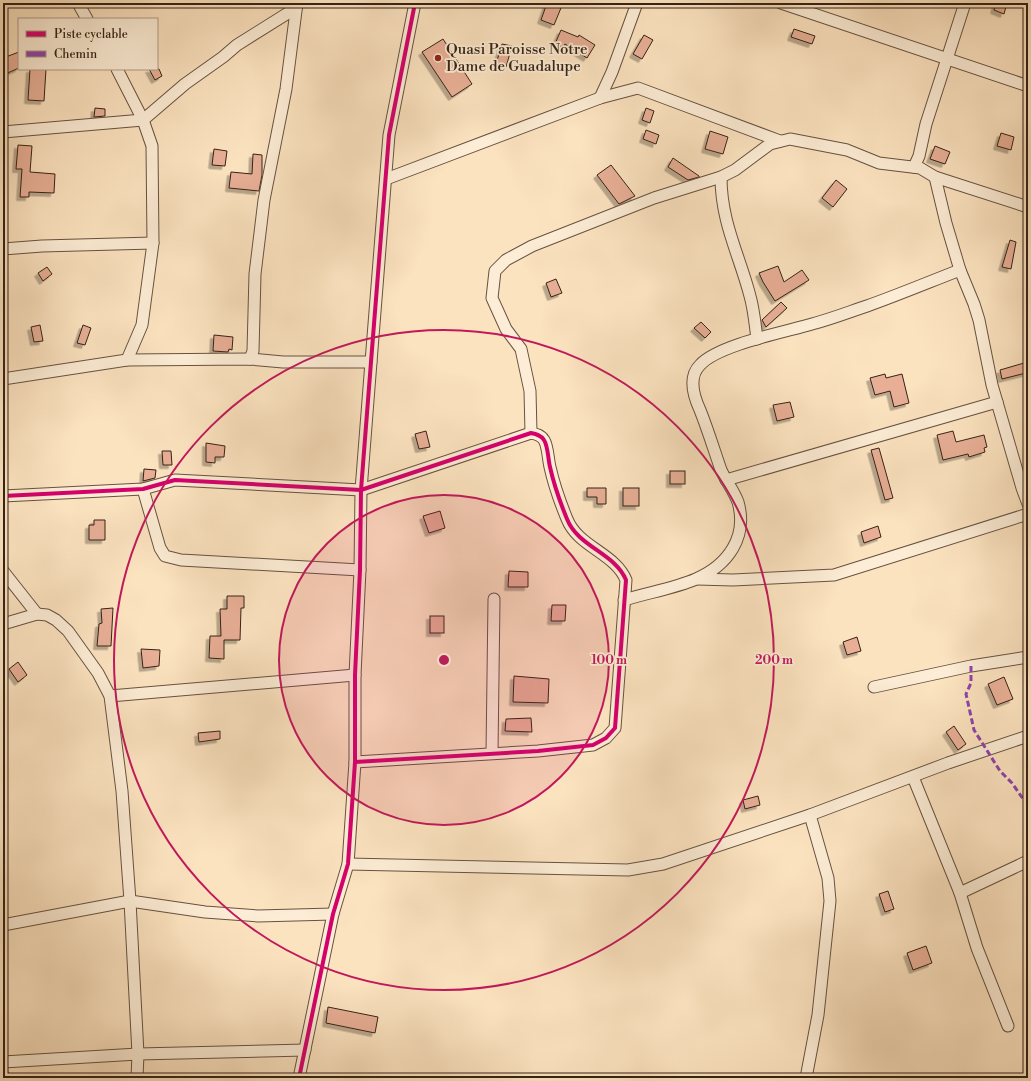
<svg xmlns="http://www.w3.org/2000/svg" width="1031" height="1081" viewBox="0 0 1031 1081" font-family="'Libre Bodoni',serif">
	<style>
		.building { fill: #e8af96; stroke: #352215; filter: url(#shadow) }
		.lines { fill: none; stroke-linecap: round; stroke-linejoin: round }
		.minor-casing { stroke: #675240; stroke-width: 13 }
		.minor { stroke: #fdedd6; stroke-width: 11 }
		.quiet { stroke: #8e44ad; stroke-width: 3; stroke-dasharray: 6 3; stroke-linecap: butt }
		.cycleway-casing { stroke: #fdedd6; stroke-width: 6 }
		.cycleway { stroke: #d6006c; stroke-width: 4 }
		.ring { fill: none; stroke: #c2185b; stroke-width: 2 }
		.poi-dot { fill: #8f2418; stroke: #fdedd6; stroke-width: 1.5 }
		.labels { text-anchor: middle; stroke-width: 3.5; stroke-linejoin: round; paint-order: stroke }
		.poi-label { font-size: 15px; fill: #352215; stroke: #fdedd6; text-anchor: start }
		.centre { fill: #c2185b; stroke: #fdedd6; stroke-width: 2 }
		.ring-label { font-size: 12px; text-anchor: middle; font-weight: bold; fill: #c2185b; stroke: #fdedd6; stroke-width: 3.5; stroke-linejoin: round; paint-order: stroke }
	</style>
	<defs>
		<filter id="shadow"><feDropShadow dx="-3.5" dy="3.5" stdDeviation="0" flood-color="#0004"/></filter>
	</defs>
	<rect width="100%" height="100%" fill="#fce3c0"/>
	<filter id="stains"><feTurbulence type="fractalNoise" baseFrequency=".005" numOctaves="4"/><feColorMatrix values="0 0 0 0 .2 0 0 0 0 .09 0 0 0 0 .02 0 0 0 .5 -.17"/></filter>
	<radialGradient id="worn" r=".72"><stop offset=".6" stop-color="#630" stop-opacity="0"/><stop offset="1" stop-color="#630" stop-opacity=".3"/></radialGradient>
	<!-- building -->
	<g class="building">
		<polygon points="547,3 563,3 554,25 541,20"/>
		<polygon points="996,3 1007,3 1004,14 994,10"/>
		<polygon points="794,29 815,36 812,44 791,37"/>
		<polygon points="561,30 578,37 579,35 595,45 587,58 565,44 563,48 555,44"/>
		<polygon points="644,35 653,40 642,59 633,54"/>
		<polygon points="443,39 472,84 452,97 422,52"/>
		<polygon points="502,44 512,46 506,67 496,64"/>
		<polygon points="19,52 19,68 3,75 3,58"/>
		<polygon points="30,69 46,69 44,101 28,100"/>
		<polygon points="149,69 159,69 162,76 155,80"/>
		<polygon points="95,108 105,109 105,116 94,117"/>
		<polygon points="646,108 654,111 650,123 642,120"/>
		<polygon points="646,130 659,135 656,144 643,139"/>
		<polygon points="710,131 728,137 723,154 705,149"/>
		<polygon points="1001,133 1014,137 1011,150 997,146"/>
		<polygon points="18,145 32,146 30,172 55,174 54,193 29,192 29,197 20,197 22,169 16,169"/>
		<polygon points="935,146 950,152 945,164 930,159"/>
		<polygon points="214,149 227,151 225,166 212,165"/>
		<polygon points="253,154 262,155 262,175 259,191 229,188 231,172 252,174"/>
		<polygon points="673,158 699,176 699,177 688,180 668,167"/>
		<polygon points="611,165 635,196 619,204 597,175"/>
		<polygon points="836,180 847,189 833,207 822,198"/>
		<polygon points="1010,240 1016,242 1011,269 1002,267"/>
		<polygon points="778,266 784,282 802,270 809,280 775,301 763,282 759,273"/>
		<polygon points="47,267 52,274 43,281 38,273"/>
		<polygon points="556,279 562,293 551,297 546,283"/>
		<polygon points="781,302 787,308 766,327 762,320"/>
		<polygon points="701,322 711,332 705,338 694,328"/>
		<polygon points="40,325 43,341 34,342 31,327"/>
		<polygon points="83,325 91,328 85,345 77,343"/>
		<polygon points="214,335 233,337 232,350 229,349 228,352 213,351"/>
		<polygon points="1024,363 1026,373 1002,379 1000,370"/>
		<polygon points="885,374 886,378 902,374 909,403 894,407 890,391 875,395 870,378"/>
		<polygon points="790,402 794,417 777,421 773,405"/>
		<polygon points="426,431 430,447 419,449 415,434"/>
		<polygon points="953,431 956,442 984,435 987,447 984,448 985,452 969,457 968,454 943,460 937,435"/>
		<polygon points="206,443 225,446 224,457 215,457 215,463 206,462"/>
		<polygon points="879,448 893,498 885,500 871,450"/>
		<polygon points="162,451 171,451 172,465 163,465"/>
		<polygon points="144,469 156,470 155,478 143,481"/>
		<rect x="670" y="471" width="15" height="13"/>
		<polygon points="587,488 606,488 606,504 597,504 597,497 587,497"/>
		<rect x="623" y="488" width="16" height="18"/>
		<polygon points="440,511 445,528 429,533 423,516"/>
		<polygon points="94,520 105,520 105,540 89,540 89,525 94,525"/>
		<polygon points="878,526 881,537 864,543 861,532"/>
		<polygon points="509,571 528,572 528,587 508,587"/>
		<polygon points="227,596 244,596 244,608 241,608 240,640 224,640 224,659 209,658 210,636 221,636 220,609 227,609"/>
		<polygon points="552,605 566,605 565,621 551,621"/>
		<polygon points="113,608 111,646 97,646 99,624 102,623 101,609"/>
		<rect x="430" y="616" width="14" height="17"/>
		<polygon points="857,637 861,651 847,655 843,642"/>
		<polygon points="141,649 160,650 159,666 143,668"/>
		<polygon points="18,662 27,675 18,682 9,669"/>
		<polygon points="514,676 549,679 548,703 513,702"/>
		<polygon points="1004,677 1013,699 997,705 988,684"/>
		<polygon points="531,718 532,732 505,731 506,719"/>
		<polygon points="954,726 966,744 958,750 946,732"/>
		<polygon points="220,731 220,739 199,742 198,733"/>
		<polygon points="758,796 760,805 745,809 743,800"/>
		<polygon points="888,891 894,909 885,912 879,894"/>
		<polygon points="926,946 932,963 913,970 907,953"/>
		<polygon points="328,1007 378,1017 375,1033 326,1023"/>
	</g>
	<g class="lines">
		<!-- minor casing -->
		<g class="minor-casing">
			<g id="minor">
				<polyline points="78,3 87,19"/>
				<polyline points="781,3 1028,86"/>
				<polyline points="117,69 143,120 152,146 153,243 142,325 127,360"/>
				<polyline points="600,98 612,72 637,3"/>
				<polyline points="3,132 143,120 185,84 223,57 237,45 296,8"/>
				<polyline points="914,167 919,156 926,124 965,3"/>
				<path d="M721,177c0,45 18,77 29,119 4,14 5,28 7,43"/>
				<polyline points="935,177 946,223 960,270 974,304 979,320 992,385 1022,488 1028,504"/>
				<polyline points="386,179 600,98 638,88 780,141"/>
				<polyline points="3,249 42,246 153,243"/>
				<polyline points="250,359 253,351 255,274 264,200 286,89 297,3"/>
				<polyline points="3,379 127,360 250,359 283,362 371,362"/>
				<polyline points="531,433 530,391 521,349 506,329 492,298 495,271 506,260 532,246 654,198 721,177 735,170 770,144 790,139 847,150 879,163 920,168 935,177 1028,207"/>
				<polyline points="726,480 997,402"/>
				<polyline points="143,489 160,548 165,556 181,560 360,570"/>
				<path d="M3,496l140,-7 32,-9 186,10 170,-57c5,1 10,2 13,7 4,6 4,19 6,27 4,18 10,35 17,52 11,28 48,34 59,61l-11,148 -9,10 -13,7 -55,6 -183,11"/>
				<polyline points="3,571 37,614"/>
				<polyline points="697,579 733,580 834,575 1028,514"/>
				<path d="M624,600c22,-7 52,-12 72,-21 32,-14 52,-42 42,-77 -4,-11 -12,-21 -17,-32 -7,-20 -13,-40 -21,-60 -6,-13 -12,-33 0,-45 18,-20 85,-33 112,-41 19,-5 37,-12 55,-18 31,-11 62,-24 93,-36"/>
				<polyline points="3,624 37,614 47,615 56,620 68,631 98,673 110,696 122,791 130,901 138,1054 137,1078"/>
				<polyline points="874,687 971,666 1028,657"/>
				<polyline points="110,696 355,675"/>
				<polyline points="492,753 494,599"/>
				<polyline points="913,777 960,893"/>
				<polyline points="348,864 628,870 663,864 810,815 948,763 1028,736"/>
				<polyline points="3,925 130,901 205,912 258,916 333,914"/>
				<polyline points="1008,1026 977,948 960,893 1028,861"/>
				<polyline points="3,1062 138,1054 305,1050"/>
				<polyline points="3,1075 3,1078"/>
				<polyline points="299,1078 333,914 348,864 355,762 355,675 360,570 361,490 371,362 389,135 415,3"/>
				<polyline points="806,1078 818,1015 830,901 828,878 810,815"/>
			</g>
		</g>
		<!-- minor -->
		<use href="#minor" class="minor"/>
		<!-- quiet -->
		<polyline class="quiet" points="971,666 971,683 966,694 974,730 1000,771 1012,783 1028,806"/>
		<!-- cycleway casing -->
		<g class="cycleway-casing">
			<g id="cycleway">
				<path d="M3,496l140,-7 32,-9 186,10 170,-57c5,1 10,2 13,7 4,6 4,19 6,27 4,18 10,35 17,52 11,28 48,34 59,61l-11,148 -9,10 -13,7 -55,6 -183,11"/>
				<polyline points="299,1078 333,914 348,864 355,762 355,675 360,570 361,490 371,362 389,135 415,3"/>
			</g>
		</g>
		<!-- cycleway -->
		<use href="#cycleway" class="cycleway"/>
	</g>
	<!-- distance rings -->
	<circle cx="444" cy="660" r="165" fill="#c2185b" fill-opacity=".12"/>
	<g class="ring">
		<circle cx="444" cy="660" r="165"/>
		<circle cx="444" cy="660" r="330"/>
	</g>
	<!-- markers -->
	<circle class="poi-dot" cx="438" cy="58" r="4"/>
	<g class="labels">
		<!-- poi labels -->
		<g class="poi-label">
			<text x="446" y="54">Quasi Paroisse Notre<tspan x="446" dy="17">Dame de Guadalupe</tspan></text>
		</g>
	</g>
	<circle cx="444" cy="660" r="6" class="centre"/>
	<g class="ring-label">
		<text x="609" y="664">100 m</text>
		<text x="774" y="664">200 m</text>
	</g>
	<!-- margin -->
	<rect width="1031" height="1081" fill="none" stroke="#fce3c0" stroke-width="16"/>
	<rect x="4" y="4" width="1023" height="1073" fill="none" stroke="#352215" stroke-width="2"/>
	<rect x="8" y="8" width="1015" height="1065" fill="none" stroke="#352215"/>
	<!-- legend -->
	<rect x="18" y="18" width="140" height="52" fill="#fdedd6" stroke="#ad9c89"/>
	<rect x="26" y="31" width="20" height="6" fill="#d6006c" stroke="#ad9c89"/>
	<text x="54" y="38" font-size="12" fill="#352215">Piste cyclable</text>
	<rect x="26" y="51" width="20" height="6" fill="#8e44ad" stroke="#ad9c89"/>
	<text x="54" y="58" font-size="12" fill="#352215">Chemin</text>
	<rect width="100%" height="100%" filter="url(#stains)"/>
	<rect width="100%" height="100%" fill="url(#worn)"/>
</svg>
